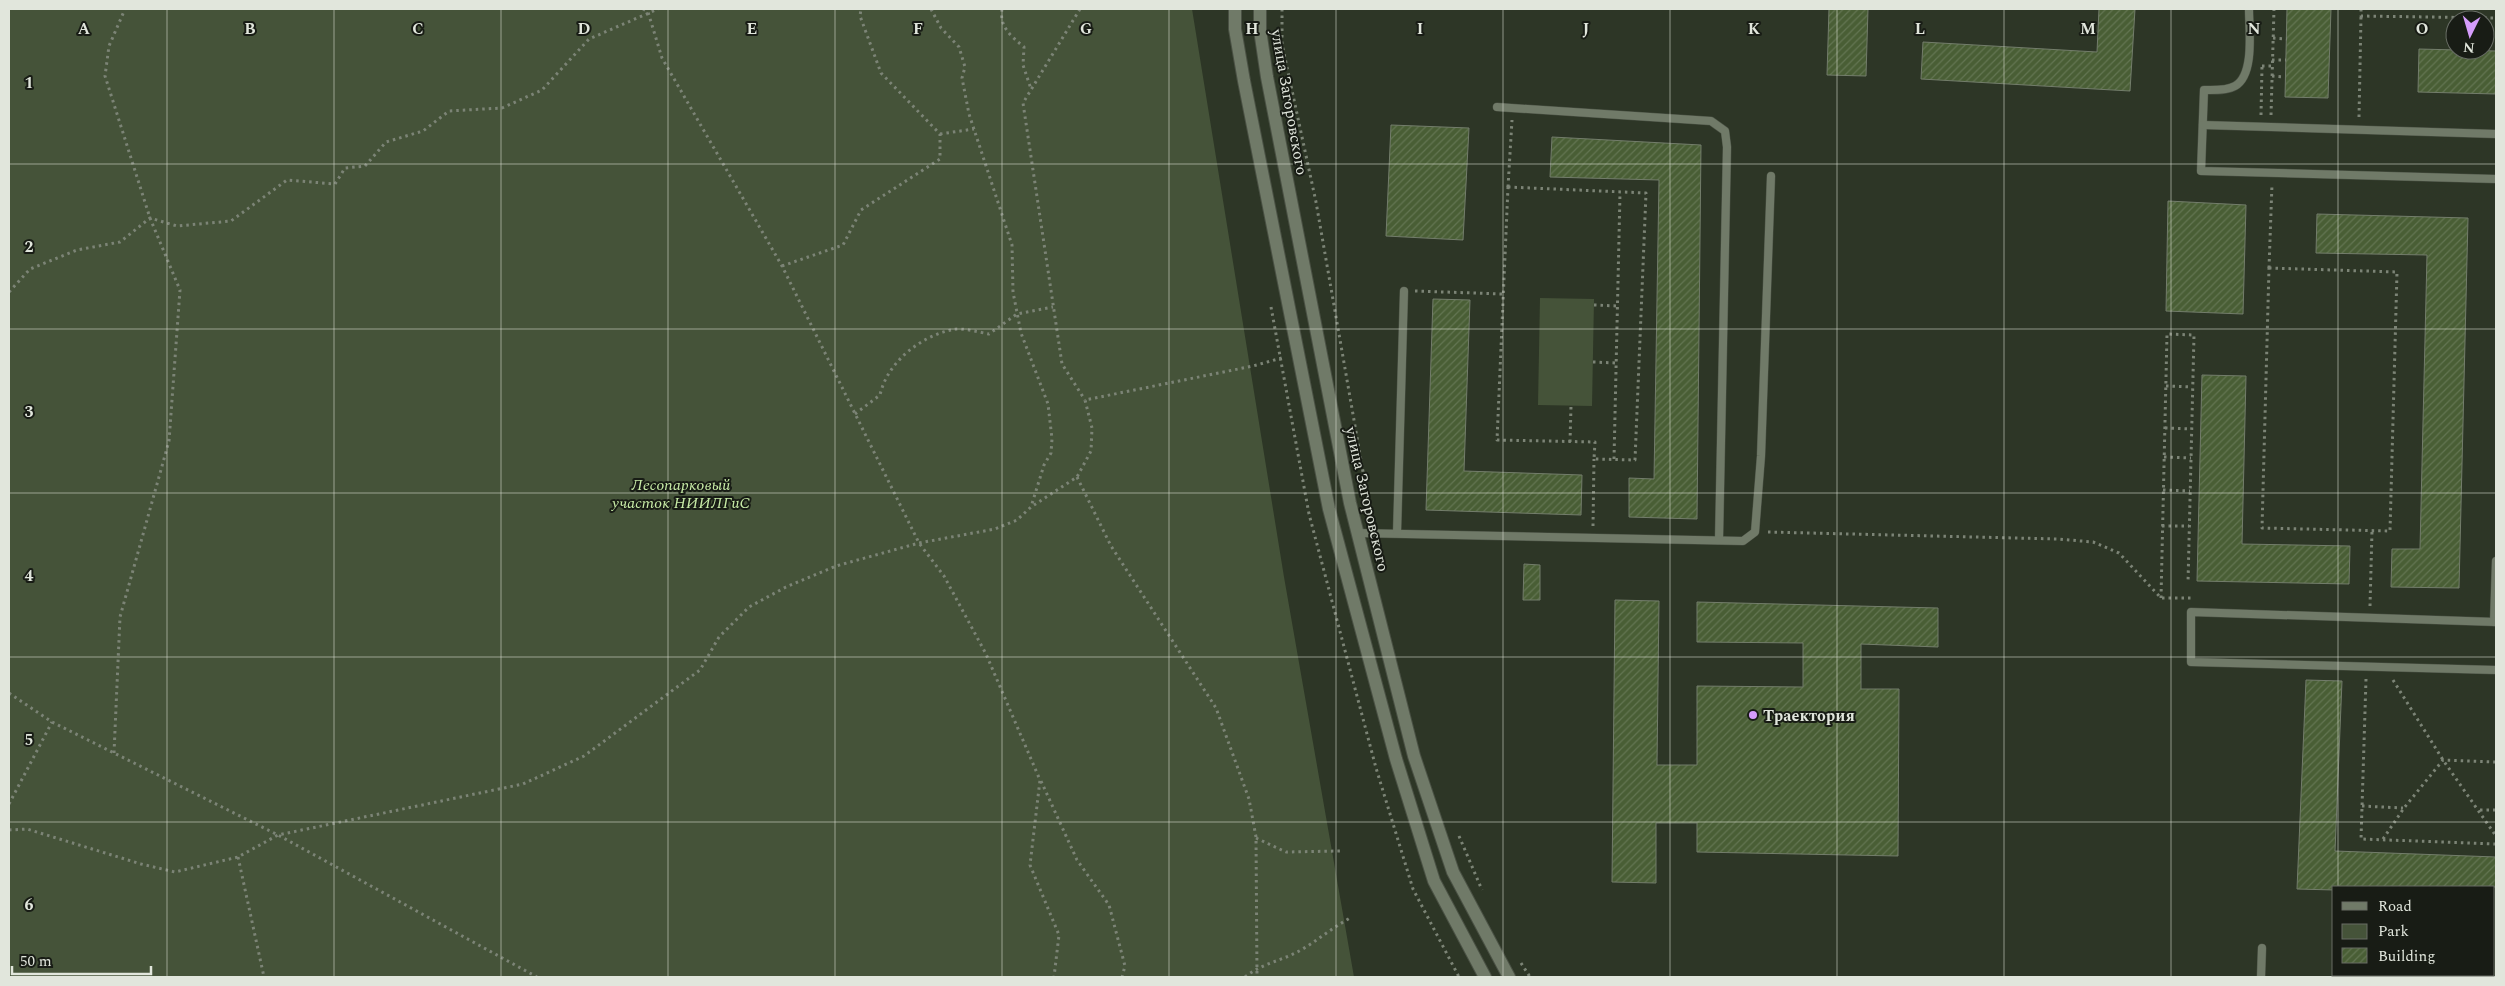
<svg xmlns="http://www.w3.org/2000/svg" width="2505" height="986" viewBox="0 0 2505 986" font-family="Spectral,serif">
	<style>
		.green { fill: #455339 }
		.building { fill: url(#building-hatch); stroke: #737d6b }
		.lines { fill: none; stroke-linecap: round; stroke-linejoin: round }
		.service-casing { stroke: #4a5144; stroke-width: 9 }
		.tertiary-casing { stroke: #4a5144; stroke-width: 14 }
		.path { stroke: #7c8476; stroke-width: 3; stroke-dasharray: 2.5 4; stroke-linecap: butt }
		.service { stroke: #707a68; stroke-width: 8 }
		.tertiary { stroke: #707a68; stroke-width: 12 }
		.grid { fill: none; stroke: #e1e6dc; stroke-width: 1; stroke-opacity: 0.55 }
		.poi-dot { fill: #d59cfb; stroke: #181c15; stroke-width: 2 }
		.labels { text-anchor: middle; stroke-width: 4; stroke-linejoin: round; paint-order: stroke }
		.street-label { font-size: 16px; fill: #e1e6dc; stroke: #181c15 }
		.park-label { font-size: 16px; font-style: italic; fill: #c8eca7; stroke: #181c15 }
		.poi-label { font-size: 16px; font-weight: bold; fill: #e1e6dc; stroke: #181c15; text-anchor: start }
		.grid-label { font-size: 16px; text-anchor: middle; font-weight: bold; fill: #e1e6dc; stroke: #181c15; stroke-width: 4; stroke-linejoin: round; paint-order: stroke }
	</style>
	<defs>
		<pattern id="building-hatch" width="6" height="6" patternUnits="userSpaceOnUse" patternTransform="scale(1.25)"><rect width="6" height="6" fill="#495e35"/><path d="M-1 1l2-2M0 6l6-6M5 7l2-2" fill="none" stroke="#637552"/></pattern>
	</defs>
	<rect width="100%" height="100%" fill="#2d3626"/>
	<!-- green -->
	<g class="green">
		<polygon points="9,9 1192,9 1284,577 1354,977 9,977"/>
		<polygon points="1540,298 1594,299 1592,406 1538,405"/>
	</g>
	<!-- building -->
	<g class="building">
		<polygon points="1829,9 1868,9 1866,76 1827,75"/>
		<polygon points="2099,9 2135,9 2130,91 1921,79 1923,42 2097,52"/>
		<polygon points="2287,9 2331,9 2328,98 2285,97"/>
		<polygon points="2419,49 2496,51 2496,94 2418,92"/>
		<polygon points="1391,125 1469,128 1463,240 1386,236"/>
		<polygon points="1552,137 1701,145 1697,519 1629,517 1629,478 1654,479 1659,180 1550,177"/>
		<polygon points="2168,201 2246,205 2243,314 2166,311"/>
		<polygon points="2317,214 2468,218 2459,588 2391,587 2392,549 2420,549 2427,255 2316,253"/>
		<polygon points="1433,299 1470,300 1464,471 1582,475 1581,515 1426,510"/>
		<polygon points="2202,375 2246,376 2242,544 2350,546 2349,584 2197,581"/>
		<polygon points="1524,564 1540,565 1540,600 1523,600"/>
		<polygon points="1615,600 1659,601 1657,765 1697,765 1697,686 1803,687 1803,643 1697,642 1697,602 1938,608 1938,647 1861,644 1861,689 1899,689 1898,856 1697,852 1697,823 1656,823 1656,883 1612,882"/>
		<polygon points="2306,680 2342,681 2335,851 2496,857 2496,887 2334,887 2334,890 2297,889"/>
	</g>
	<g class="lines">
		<!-- service casing -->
		<g class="service-casing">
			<g id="service">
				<path d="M2249,9c0,20 6,66 -14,77 -9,5 -22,4 -31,4l-3,81 295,8"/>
				<polyline points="1497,107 1711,121 1725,131 1727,147 1719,540"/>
				<polyline points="2203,125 2496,134"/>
				<polyline points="1357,533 1743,541 1755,532 1761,456 1771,176"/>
				<polyline points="1397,533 1404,291"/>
				<polyline points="2494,622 2496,561"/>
				<polyline points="2496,622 2191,612 2191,662 2496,670"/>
				<polyline points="2261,977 2262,948"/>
			</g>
		</g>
		<!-- tertiary casing -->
		<g class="tertiary-casing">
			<g id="tertiary">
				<polyline points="1235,9 1235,29 1244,81 1329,509 1396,759 1434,881 1485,977"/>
				<polyline points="1260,9 1260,30 1267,77 1350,503 1414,756 1453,872 1509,977"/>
			</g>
		</g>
		<!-- path -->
		<g class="path">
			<polyline points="643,9 648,12 662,58 782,266 919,543 944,576 986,654 1040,780 1030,865 1059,935 1054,977"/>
			<polyline points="931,9 941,28 959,47 965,67 962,78 969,114 1012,245 1013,292 1021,333 1048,404 1052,439 1051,453 1044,465 1031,507"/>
			<path d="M1002,9c-3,18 9,27 22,38l-1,18 8,24"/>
			<polyline points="1080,9 1023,103 1062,364 1085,400"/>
			<polyline points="1282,9 1282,44 1316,202 1370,512"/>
			<polyline points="2361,9 2361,16 2496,18"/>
			<polyline points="2273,38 2287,39"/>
			<polyline points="2272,60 2286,60"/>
			<polyline points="2262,66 2272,66"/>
			<polyline points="2272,76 2285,77"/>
			<polyline points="2261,115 2262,67"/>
			<polyline points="2271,115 2274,9"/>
			<polyline points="2359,117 2361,16"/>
			<polyline points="940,134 974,129"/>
			<polygon points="1508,187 1646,193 1635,460 1594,459 1595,442 1497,440"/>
			<polyline points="1508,187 1512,120"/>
			<polyline points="782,266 843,245 861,210 940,159 940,134 881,73 860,16 861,9"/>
			<polygon points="2269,268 2397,272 2390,531 2262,528"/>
			<polyline points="2269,268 2272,184"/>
			<polyline points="1415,291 1503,294"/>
			<polyline points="9,292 30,269 77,250 120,242 150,218 177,226 231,221 287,180 335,184 345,168 365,166 386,142 423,131 449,111 502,108 542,90 589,39 658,9"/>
			<polyline points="1594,305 1618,306"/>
			<polyline points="1271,307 1309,514 1376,768 1413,889 1459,977"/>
			<polyline points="1593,362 1616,363"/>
			<polyline points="2166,386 2192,387"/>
			<path d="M855,414l25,-19c7,-32 39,-58 71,-65 10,-3 27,2 38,4l28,-20 36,-7"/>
			<polyline points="2165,428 2191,429"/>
			<polyline points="1570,442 1571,406"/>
			<polyline points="2164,457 2191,458"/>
			<polyline points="1614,459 1620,193"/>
			<polyline points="1077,477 1111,546 1216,708 1249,799 1256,837 1257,977"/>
			<polyline points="2163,490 2190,491"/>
			<polyline points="1593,526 1594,459"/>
			<polyline points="2162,526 2189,526"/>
			<polyline points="1768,532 2057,539 2093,542 2119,553 2161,598 2191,598"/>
			<polyline points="2161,598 2167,334 2194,335 2188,583"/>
			<polyline points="2370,606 2372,531"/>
			<polyline points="2366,679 2361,839 2496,844"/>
			<polyline points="2393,680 2443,760 2496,836"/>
			<polyline points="9,693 52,722 278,835 537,977"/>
			<polyline points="114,753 120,617 169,441 180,290 150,218 105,76 109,46 125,9"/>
			<polyline points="1041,781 1077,860 1109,905 1125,966 1122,977"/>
			<polyline points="9,804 52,722"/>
			<polyline points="2362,806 2403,808"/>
			<polyline points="2480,810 2496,810"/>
			<polyline points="9,830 27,829 141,864 175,872 238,857 278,835 523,784 584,756 700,670 719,637 749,607 786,587 836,566 919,543 995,529 1017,520 1031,507 1077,477 1091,451 1092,428 1085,400 1253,366 1285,357"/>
			<polyline points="1459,836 1482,890"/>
			<polyline points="1256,838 1286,852 1340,851"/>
			<polyline points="2383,839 2404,808 2443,760 2496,762"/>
			<polyline points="238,857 264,977"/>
			<polyline points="1521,963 1530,977"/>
			<path d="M1245,977c17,-14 37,-16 56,-27 17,-10 31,-22 49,-32"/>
		</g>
		<!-- service -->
		<use href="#service" class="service"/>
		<!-- tertiary -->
		<use href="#tertiary" class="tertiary"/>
	</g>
	<!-- grid -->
	<path class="grid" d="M167,9v968M334,9v968M501,9v968M668,9v968M835,9v968M1002,9v968M1169,9v968M1336,9v968M1503,9v968M1670,9v968M1837,9v968M2004,9v968M2171,9v968M2338,9v878M9,164h2487M9,329h2487M9,493h2487M9,657h2487M9,822h2487M2338,975v2"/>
	<!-- markers -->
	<circle class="poi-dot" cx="1753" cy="715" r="5"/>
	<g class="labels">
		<!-- street labels -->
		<g class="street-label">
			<text transform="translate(1290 102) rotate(80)" y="6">улица Загоровского</text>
			<text transform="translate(1368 499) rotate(77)" y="6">улица Загоровского</text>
		</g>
		<!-- park labels -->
		<g class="park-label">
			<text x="681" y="490">Лесопарковый<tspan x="681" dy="18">участок НИИЛГиС</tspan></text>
		</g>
		<!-- poi labels -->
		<g class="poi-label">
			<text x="1763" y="721">Траектория</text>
		</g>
	</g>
	<g class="grid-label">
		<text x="84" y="34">A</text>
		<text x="250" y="34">B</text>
		<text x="418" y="34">C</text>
		<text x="584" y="34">D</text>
		<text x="752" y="34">E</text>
		<text x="918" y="34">F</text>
		<text x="1086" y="34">G</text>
		<text x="1252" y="34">H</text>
		<text x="1420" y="34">I</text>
		<text x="1586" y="34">J</text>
		<text x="1754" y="34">K</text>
		<text x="1920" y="34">L</text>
		<text x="2088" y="34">M</text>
		<text x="2254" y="34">N</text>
		<text x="2422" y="34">O</text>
		<text x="29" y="88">1</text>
		<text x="29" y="252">2</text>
		<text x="29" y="417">3</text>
		<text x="29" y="581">4</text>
		<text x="29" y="745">5</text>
		<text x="29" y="910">6</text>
	</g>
	<!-- border -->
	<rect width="2505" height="986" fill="none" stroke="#e1e6dc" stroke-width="20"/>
	<!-- legend -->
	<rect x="2332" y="886" width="162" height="90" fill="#181c15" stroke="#686d65"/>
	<rect x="2342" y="902" width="25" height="8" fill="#707a68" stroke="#686d65"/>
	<text x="2378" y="911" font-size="15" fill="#e1e6dc">Road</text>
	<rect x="2342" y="924" width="25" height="15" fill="#455339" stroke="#686d65"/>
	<text x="2378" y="936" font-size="15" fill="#e1e6dc">Park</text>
	<rect x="2342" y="948" width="25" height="15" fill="url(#building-hatch)" stroke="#686d65"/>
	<text x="2378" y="961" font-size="15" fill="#e1e6dc">Building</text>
	<!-- north arrow -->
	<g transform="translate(2470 35) rotate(185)"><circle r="24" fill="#181c15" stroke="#686d65"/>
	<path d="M0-4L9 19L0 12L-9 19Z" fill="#d59cfb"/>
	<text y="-8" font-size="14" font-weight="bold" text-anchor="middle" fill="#e1e6dc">N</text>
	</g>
	<!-- scale -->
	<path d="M12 966v8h139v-8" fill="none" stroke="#e1e6dc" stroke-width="2.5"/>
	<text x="20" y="966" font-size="15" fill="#e1e6dc" stroke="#181c15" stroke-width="4" paint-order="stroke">50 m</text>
</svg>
